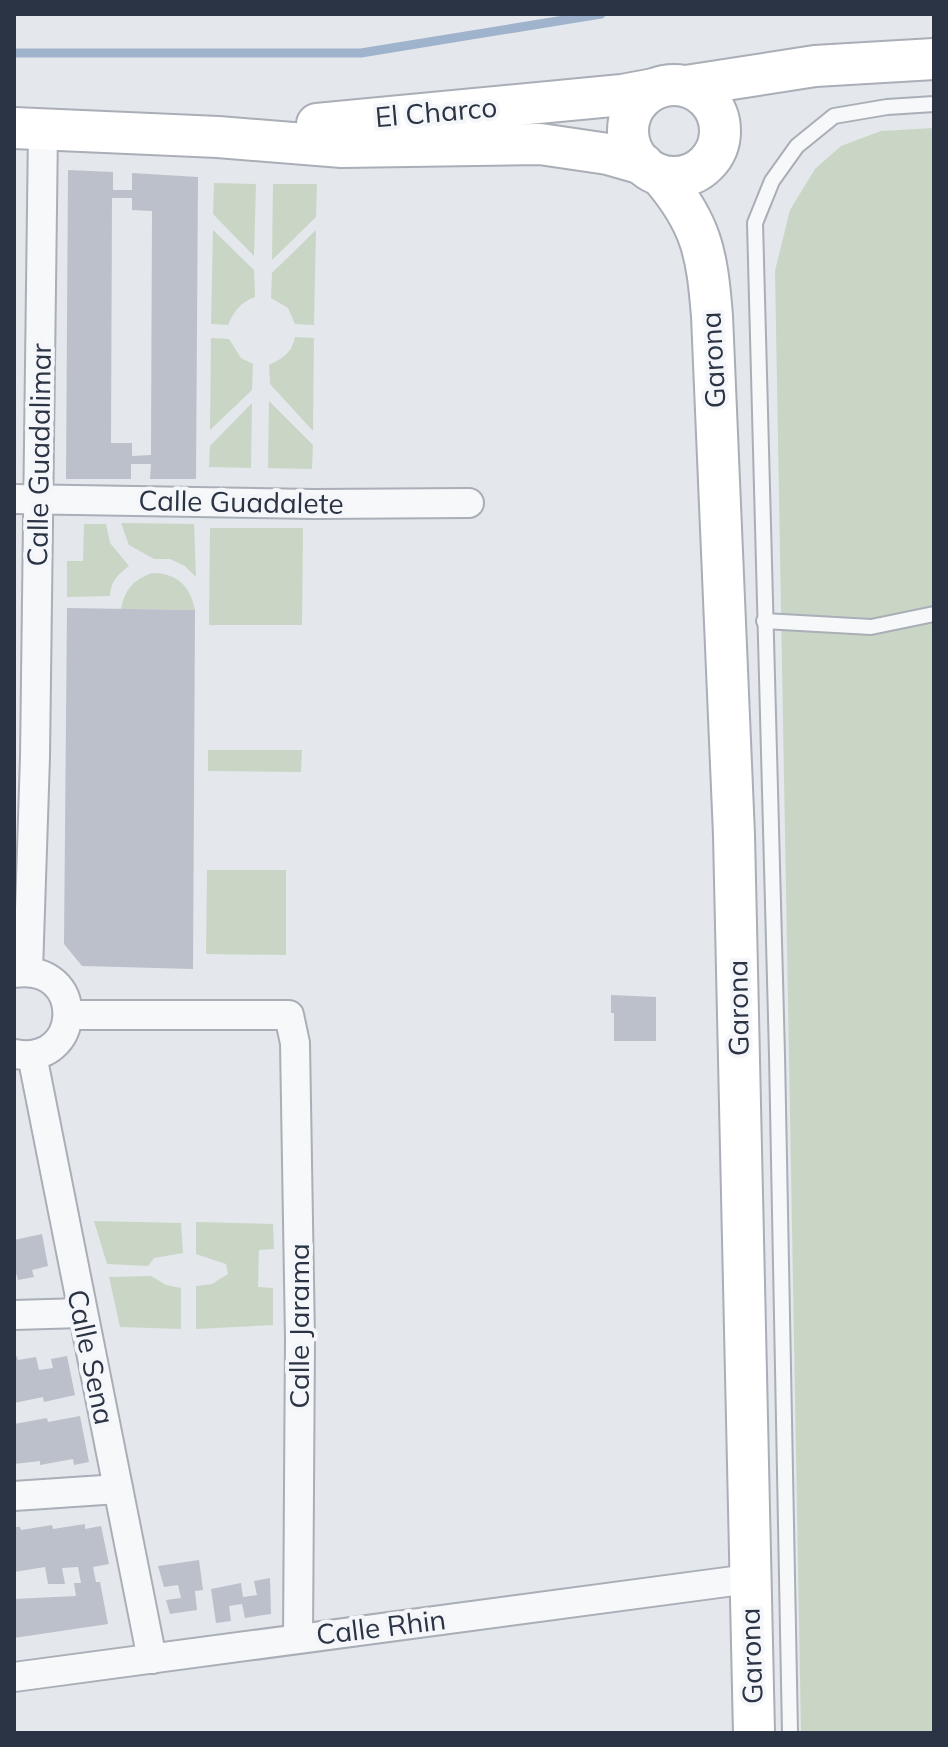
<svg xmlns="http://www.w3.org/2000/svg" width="948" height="1747" viewBox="0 0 948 1747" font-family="Mulish,sans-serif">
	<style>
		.green { fill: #c9d6c5 }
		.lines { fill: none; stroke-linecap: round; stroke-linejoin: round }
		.stream { stroke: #9fb4cc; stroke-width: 9 }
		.building { fill: #bbc0ca; fill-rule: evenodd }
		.service-casing { stroke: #a9aeb7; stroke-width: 18 }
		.minor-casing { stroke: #a9aeb7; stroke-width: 32 }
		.secondary-casing { stroke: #a9aeb7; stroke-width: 44 }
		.service { stroke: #f7f8fa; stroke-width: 14 }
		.minor { stroke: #f7f8fa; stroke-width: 28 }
		.secondary { stroke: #fff; stroke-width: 40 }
		.labels { text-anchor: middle; stroke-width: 8; stroke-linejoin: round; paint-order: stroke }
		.street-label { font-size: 28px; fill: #2b3445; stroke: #f4f6f9 }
	</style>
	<rect width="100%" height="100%" fill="#e4e7ec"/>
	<!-- green -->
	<g class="green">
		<polygon points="934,128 934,1733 801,1733 775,271 790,210 815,169 841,146 881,131"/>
		<polygon points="214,183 256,184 254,256 213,214"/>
		<polygon points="273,184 317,184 316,217 272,260"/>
		<path d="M213,230l41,40 1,27c-15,6 -20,13 -27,28l-17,-1z"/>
		<polygon points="316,230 314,325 295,324 288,308 271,298 272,273"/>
		<path d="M295,337l19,1 -1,93 -43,-47 -1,-19c13,-6 23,-12 26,-28z"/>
		<polygon points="211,338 229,339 241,358 253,364 252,390 210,430"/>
		<polygon points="269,401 313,445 312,469 268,468"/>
		<polygon points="252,403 251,468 209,467 210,446"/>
		<polygon points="121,523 194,524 196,577 185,566 170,559 154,559 129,545"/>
		<path d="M84,524h22l4,19 19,23c-12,9 -18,15 -19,30l-43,1v-36h16z"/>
		<polygon points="210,528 303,528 302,625 209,625"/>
		<path d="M152,573c25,0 38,13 43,37l-74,-1c4,-20 12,-29 31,-36z"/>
		<polygon points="208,750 302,750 301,772 208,771"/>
		<polygon points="207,870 286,870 286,955 206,954"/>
		<polygon points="94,1221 181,1223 183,1253 154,1258 148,1266 107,1264"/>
		<polygon points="196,1222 273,1224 274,1249 259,1250 258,1287 273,1288 273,1325 196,1329 196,1286 212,1284 228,1274 226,1264 196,1254"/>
		<polygon points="151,1276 166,1285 181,1288 181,1329 120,1327 109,1277"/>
	</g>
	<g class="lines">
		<!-- stream -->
		<polyline class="stream" points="14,53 361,53 601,14"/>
	</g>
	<!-- building -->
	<g class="building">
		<path d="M68,170l45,2v18h19v-17l66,4 -2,302h-46l1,-15h-20v15h-65zM112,198h20v12l20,1 -1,244 -19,1v-13h-21z"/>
		<polygon points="67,608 195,610 193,969 82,966 64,944"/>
		<polygon points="611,995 656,997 656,1041 614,1041 614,1013 611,1013"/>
		<polygon points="42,1234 48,1266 32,1270 34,1277 18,1280 14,1266 14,1240"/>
		<polygon points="17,1356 18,1360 36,1357 39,1370 53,1368 51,1359 67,1356 75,1395 44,1402 43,1397 14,1403 14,1357"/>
		<polygon points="80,1416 89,1462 74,1465 73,1459 40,1465 40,1461 14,1464 14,1424 47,1418 48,1422"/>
		<polygon points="85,1524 85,1529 101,1526 109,1564 93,1567 96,1582 100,1582 108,1624 14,1638 14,1599 76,1596 74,1583 81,1583 78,1567 62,1568 65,1584 48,1584 45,1567 14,1572 14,1527 20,1527 21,1530 52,1525 53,1529"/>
		<polygon points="199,1560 203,1590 195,1591 197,1610 170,1614 166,1600 181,1598 178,1585 164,1587 158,1566"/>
		<polygon points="270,1578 271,1614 245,1618 242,1604 229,1606 231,1621 216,1623 211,1589 241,1583 243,1597 257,1595 254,1581"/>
	</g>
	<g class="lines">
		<!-- service casing -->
		<g class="service-casing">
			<g id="service">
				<polyline points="764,621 871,627 934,614"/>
				<polyline points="790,1733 777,1055 755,223 772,181 797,146 834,116 887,107 934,104"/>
			</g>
		</g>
		<!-- minor casing -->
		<g class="minor-casing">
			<g id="minor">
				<polyline points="14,499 314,504 469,503"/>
				<polyline points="28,971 35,757 43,130"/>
				<path d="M14,973c73,-11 69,94 1,81"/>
				<polyline points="68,1015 289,1015 295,1043 300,1339 298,1638"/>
				<polyline points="32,1055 152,1659"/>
				<polyline points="14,1315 82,1313"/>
				<polyline points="14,1496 118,1489"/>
				<polyline points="14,1677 749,1579"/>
			</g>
		</g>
		<!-- secondary casing -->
		<g class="secondary-casing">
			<g id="secondary">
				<circle cx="674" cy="131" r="46"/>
				<polyline points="686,86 815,66 934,59"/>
				<polyline points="317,124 622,95 654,89"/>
				<polyline points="14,128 218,137 342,147 540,144 608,154 643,164"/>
				<path d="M661,176c41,48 46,78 51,140l22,519 20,898"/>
			</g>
		</g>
		<!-- service -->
		<use href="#service" class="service"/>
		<!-- minor -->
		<use href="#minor" class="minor"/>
		<!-- secondary -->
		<use href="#secondary" class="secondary"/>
	</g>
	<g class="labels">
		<!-- street labels -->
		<g class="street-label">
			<text transform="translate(436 112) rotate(-5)" y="10">El Charco</text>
			<text transform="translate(713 360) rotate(-93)" y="10">Garona</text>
			<text transform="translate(39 455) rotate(-89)" y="10">Calle Guadalimar</text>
			<text transform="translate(241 502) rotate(1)" y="10">Calle Guadalete</text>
			<text transform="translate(738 1008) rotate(-91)" y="10">Garona</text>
			<text transform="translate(299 1326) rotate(-90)" y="10">Calle Jarama</text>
			<text transform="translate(91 1357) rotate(78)" y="10">Calle Sena</text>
			<text transform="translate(381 1627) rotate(-7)" y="10">Calle Rhin</text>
			<text transform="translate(751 1656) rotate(-92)" y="10">Garona</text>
		</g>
	</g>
	<!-- border -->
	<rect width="948" height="1747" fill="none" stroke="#2b3445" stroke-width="32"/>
</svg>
